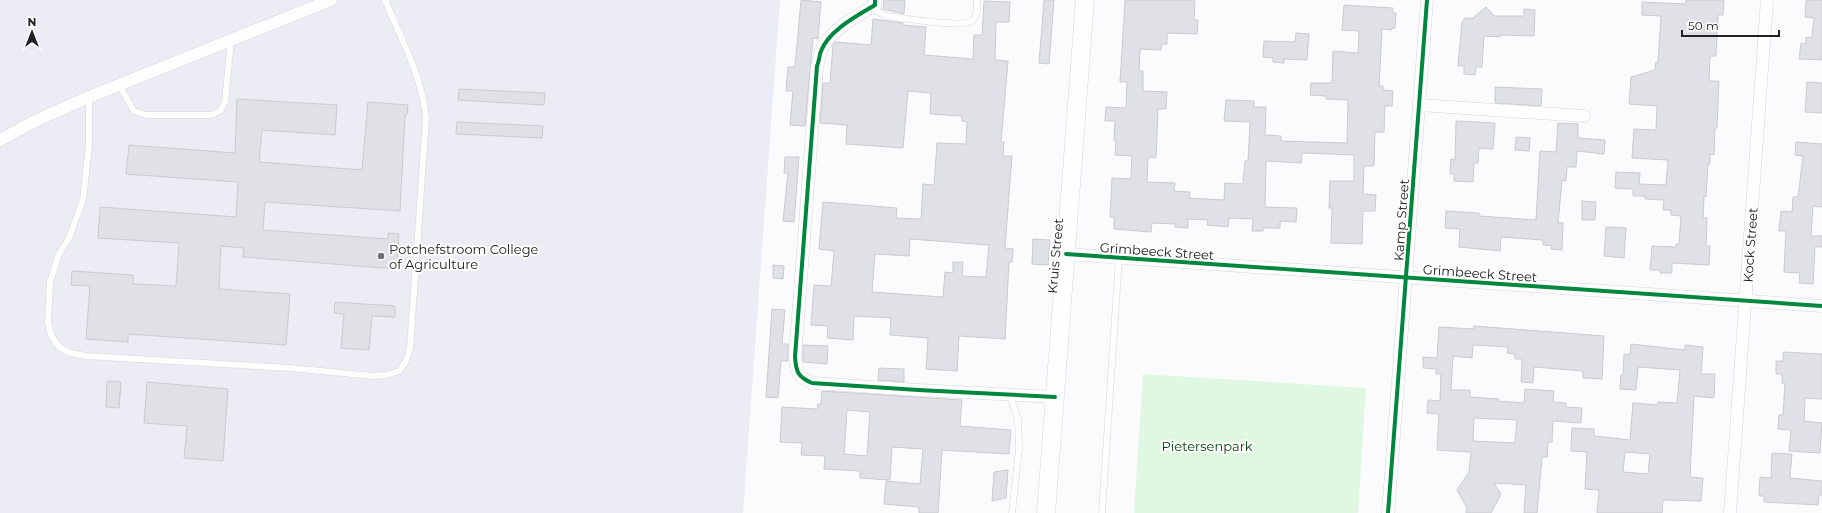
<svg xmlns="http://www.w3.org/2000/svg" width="1822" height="513" viewBox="0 0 1822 513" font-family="Montserrat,sans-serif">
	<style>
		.built { fill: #ebecf4 }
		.green { fill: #e0f8e1 }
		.building { fill: #e0e1e6; stroke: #cacbcd; fill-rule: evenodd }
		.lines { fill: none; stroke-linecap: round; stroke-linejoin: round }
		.lane-casing { stroke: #d6d6d8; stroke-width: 7 }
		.street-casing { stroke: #d6d6d8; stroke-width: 13 }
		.secondary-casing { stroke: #d6d6d8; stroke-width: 19 }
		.lane { stroke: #fefeff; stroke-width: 6 }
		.street { stroke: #fefeff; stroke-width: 12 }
		.secondary { stroke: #fefeff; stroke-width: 18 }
		.cycleway-casing { stroke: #fff; stroke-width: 6 }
		.cycleway { stroke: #00873e; stroke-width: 4 }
		.poi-dot { fill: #6d6d70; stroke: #fff; stroke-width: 1.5 }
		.labels { text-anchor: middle; stroke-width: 4; stroke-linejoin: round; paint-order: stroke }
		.street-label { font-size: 13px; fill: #202123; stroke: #fff }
		.poi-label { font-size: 13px; fill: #202123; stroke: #fff; text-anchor: start }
		.park-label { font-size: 13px; fill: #004508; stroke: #fff }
	</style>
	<rect width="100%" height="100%" fill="#fbfbfe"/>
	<!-- built -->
	<polygon class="built" points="0,0 780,0 743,513 0,513"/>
	<!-- green -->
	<polygon class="green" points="1143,374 1366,388 1358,513 1134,513"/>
	<!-- building -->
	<g class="building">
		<polygon points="801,0 821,2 818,39 813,38 805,126 790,125 793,91 786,91 788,67 795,67"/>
		<polygon points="884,0 905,0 904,14 883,9"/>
		<polygon points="1044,0 1054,0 1049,64 1039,63"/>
		<polygon points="1125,0 1195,0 1194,20 1198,20 1197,34 1167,33 1167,44 1162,44 1161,50 1140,49 1139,71 1143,71 1143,91 1167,92 1166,109 1158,109 1156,158 1148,157 1147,182 1175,183 1174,191 1190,192 1189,198 1224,200 1225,183 1243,184 1245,161 1248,161 1250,122 1224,121 1226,100 1254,101 1254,107 1266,107 1265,135 1281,136 1281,141 1347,143 1348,100 1326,99 1326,96 1310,95 1311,83 1332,83 1333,51 1358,53 1359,31 1342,30 1344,5 1393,8 1393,13 1396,13 1395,28 1392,28 1392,30 1382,29 1379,86 1383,86 1383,90 1393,91 1392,106 1385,106 1384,132 1375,132 1374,166 1364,166 1363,194 1376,195 1375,211 1363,211 1362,244 1331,243 1332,208 1329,208 1330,181 1354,181 1354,155 1302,153 1301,163 1266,161 1265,207 1297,208 1296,222 1280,221 1280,228 1263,228 1263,231 1252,231 1253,219 1229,218 1228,227 1207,225 1208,220 1188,219 1188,228 1175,227 1175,224 1152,223 1151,232 1114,229 1114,217 1110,217 1112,178 1131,179 1132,156 1115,155 1116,141 1114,140 1115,121 1105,121 1106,107 1126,108 1127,82 1120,82"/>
		<polygon points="1686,0 1724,0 1723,15 1718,15 1716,56 1710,56 1709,81 1719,81 1717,128 1715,128 1714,155 1710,154 1710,164 1708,164 1706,197 1704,196 1703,218 1707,218 1706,246 1710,246 1709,265 1672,263 1672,273 1660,273 1660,270 1650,270 1652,246 1676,247 1676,244 1679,244 1681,216 1671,215 1671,210 1663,210 1664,200 1645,199 1645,196 1633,196 1633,189 1615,188 1616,172 1640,173 1639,184 1666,185 1668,160 1632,158 1634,129 1656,130 1657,106 1629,104 1631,77 1655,70 1656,62 1658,62 1661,16 1642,15 1642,2 1686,4"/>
		<polygon points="1806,0 1822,0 1822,60 1799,59 1801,43 1806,44 1806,37 1812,38 1814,18 1805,17"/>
		<path d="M984,1l26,1 -1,20h-13l-1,38 13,1 -7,81h3l-1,14h9l-7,92 8,1 -1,13h-3l-4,77 -46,-3 -2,35 -31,-2 2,-31 -38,-3 1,-17 -37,-2 -1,24 -26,-2 1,-12 -17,-1 3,-40 17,1 3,-35 -15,-2 4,-47 74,6 -1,10 25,1 2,-35 11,1 3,-42 29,1 1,-22 -5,-1v-5l-32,-2 1,-21 -23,-2 -5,57 -57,-4 1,-19 -27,-2 3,-40h7l3,-38 2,-3 36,3 2,-26 30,4v2l23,2 -2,28 49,4 1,-24h8zM910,239l79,6 -3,32 -24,-1 1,-14h-10v11l-8,-1 -2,25 -71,-5 3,-38 34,2z"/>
		<polygon points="1486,7 1494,16 1524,16 1524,9 1535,10 1534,36 1500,35 1500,37 1484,36 1482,67 1476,67 1475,75 1464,74 1464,66 1458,66 1462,22 1465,18 1473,18"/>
		<polygon points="1296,33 1309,34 1307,60 1284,59 1284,63 1273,62 1273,58 1263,57 1264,41 1295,42"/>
		<polygon points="1807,82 1822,83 1822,113 1805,112"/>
		<polygon points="1495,87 1542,89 1541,106 1495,103"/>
		<polygon points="459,89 545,93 544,105 458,100"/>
		<polygon points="237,99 337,105 335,135 262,130 259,162 362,170 368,102 408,105 407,115 405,115 400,211 265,202 263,230 388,239 388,233 399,234 397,269 243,257 244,248 221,246 219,289 290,294 286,345 128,334 128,342 86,339 90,286 71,285 72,271 133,275 133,284 176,286 179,243 98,238 100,207 236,217 238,182 126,174 129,145 235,153"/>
		<polygon points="1456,121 1495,123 1493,149 1479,148 1478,163 1474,163 1473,182 1454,181 1454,174 1450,174 1451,159 1455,160"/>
		<polygon points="457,122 543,126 542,138 456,134"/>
		<polygon points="1558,123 1578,124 1578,138 1605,140 1604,154 1577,151 1576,167 1567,167 1566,181 1562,180 1558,223 1563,223 1562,250 1551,249 1552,246 1543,245 1543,240 1501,237 1500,251 1459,247 1460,229 1445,228 1446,211 1479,213 1479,216 1536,220 1540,151 1556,152"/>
		<polygon points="1516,137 1530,138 1529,151 1515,150"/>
		<polygon points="1796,142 1822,144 1822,207 1813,206 1811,236 1822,236 1822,247 1815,247 1813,284 1799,283 1800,273 1784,272 1786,231 1779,231 1781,211 1792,212 1793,197 1798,197 1803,156 1795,155"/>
		<polygon points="785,157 799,157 794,222 783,221 788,173 784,173"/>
		<polygon points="1582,201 1596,202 1595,220 1582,220"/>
		<polygon points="1606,227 1626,228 1624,258 1604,256"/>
		<polygon points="1033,239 1050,240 1048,265 1032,264"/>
		<polygon points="773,265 784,266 783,279 773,278"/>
		<polygon points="335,302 395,306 395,317 372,316 369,350 341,348 344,314 334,313"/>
		<polygon points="772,309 785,310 782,344 788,344 788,361 781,361 778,398 766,397"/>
		<path d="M1474,326l130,10 -2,43 -19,-1v-7l-49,-4 -1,16 -12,-1 1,-23h-7v-5l-8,-1 1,-6 -35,-2 -1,13 -19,-2 -2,34h19v7l29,2 -1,2 26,2 1,-14 29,2 -1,11 13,1v4l16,1 -1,15 -28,-2 -1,21h-4l-1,15h-5l-5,56h-13l2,-28 -32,-2 7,11 -10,19h-25l1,-5 -10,-18 12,-18 2,-20 -34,-2 2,-36 -12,-1 1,-13 12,1 1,-27h-5v-5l-13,-1v-11l14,1 2,-31 35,2zM1474,418l43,2 -2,23 -42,-2z"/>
		<path d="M1631,344l54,6v-5l18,2 -2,27h14l-1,24 -20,-2 -4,81 13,1 -2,23 -38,-1 -1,13h-65l2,-23 -14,-1 2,-37 -16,-1 1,-23 22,1v7l36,4 3,-37 25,2v-3l19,1 3,-33 -42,-3 -2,23 -16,-1 1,-14h2l1,-21 6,1zM1625,452l25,2 -2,20 -25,-2z"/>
		<polygon points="803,345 828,346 827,364 803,362"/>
		<polygon points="1783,352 1822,354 1822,399 1805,398 1804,421 1822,423 1820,453 1789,451 1791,430 1778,429 1779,415 1783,415 1785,383 1782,383 1782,374 1776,374 1776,361 1783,361"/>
		<polygon points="879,368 904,369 904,382 878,380"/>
		<polygon points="107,381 121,382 119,408 106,407"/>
		<polygon points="147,382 228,389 223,461 184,458 187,426 144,423"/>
		<path d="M822,391l140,9 -2,26 51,4 -2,24 -67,-4 -4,63h-19v-6l-35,-3 2,-23 34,3 3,-35 -31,-2 -2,33 -30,-2v-7l-36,-2 1,-13 -24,-1 1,-12 -22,-1 2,-35 35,2 1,-5h3zM847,410l23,2 -3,44 -23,-2z"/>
		<polygon points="1772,453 1792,454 1790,478 1822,481 1822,495 1819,495 1818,505 1764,502 1764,496 1759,496 1760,477 1771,478"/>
		<polygon points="1008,470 1006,498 992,501 994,472"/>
	</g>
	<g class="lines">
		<!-- lane casing -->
		<g class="lane-casing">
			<g id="lane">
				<path d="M875,5l3,7 9,4c15,2 76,13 86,4 5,-5 4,-13 4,-20"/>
				<polyline points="119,85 134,111 146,115 212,115 221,110 225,102 231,40"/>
				<path d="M89,97v48l-6,55 -14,38 -11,18 -8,26 -2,41 3,12 8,12 11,6 16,3 204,12 83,8 14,-1 12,-4 7,-10 4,-13 16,-230c-4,-41 -25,-80 -41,-118"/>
				<polyline points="1010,395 1018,419 1019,449 1012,513"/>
				<polyline points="1102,513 1119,258"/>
			</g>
		</g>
		<!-- street casing -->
		<g class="street-casing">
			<g id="street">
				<path d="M875,0v5c-18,11 -46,25 -54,46 -2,5 -2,11 -4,15l-22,291c1,15 3,20 17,26l106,7 137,7"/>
				<polyline points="1419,105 1584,116"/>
				<polyline points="0,140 37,120 89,97 331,0"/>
				<polyline points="1066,254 1822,306"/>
				<polyline points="1388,513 1427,0"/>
				<polyline points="1730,513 1767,0"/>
			</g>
		</g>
		<!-- secondary casing -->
		<g class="secondary-casing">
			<polyline id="secondary" points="1046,513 1085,0"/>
		</g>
		<!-- lane -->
		<use href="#lane" class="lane"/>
		<!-- street -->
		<use href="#street" class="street"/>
		<!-- secondary -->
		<use href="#secondary" class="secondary"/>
		<!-- cycleway casing -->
		<g class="cycleway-casing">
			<g id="cycleway">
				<path d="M875,0v5c-18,11 -46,25 -54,46 -2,5 -2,11 -4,15l-22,291c1,15 3,20 17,26l106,7 137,7"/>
				<polyline points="1066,254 1822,306"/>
				<polyline points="1388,513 1427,0"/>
			</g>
		</g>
		<!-- cycleway -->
		<use href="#cycleway" class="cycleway"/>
	</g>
	<!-- markers -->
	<circle class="poi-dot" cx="381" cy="256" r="4"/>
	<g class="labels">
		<!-- street labels -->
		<g class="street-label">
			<text transform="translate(1401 220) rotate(-86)" y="5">Kamp Street</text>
			<text transform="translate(1750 245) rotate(-86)" y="5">Kock Street</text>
			<text transform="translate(1157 251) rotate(4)" y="5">Grimbeeck Street</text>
			<text transform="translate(1055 256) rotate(-85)" y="5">Kruis Street</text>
			<text transform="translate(1480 273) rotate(4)" y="5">Grimbeeck Street</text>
		</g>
		<!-- poi labels -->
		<g class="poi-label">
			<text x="389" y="254">Potchefstroom College<tspan x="389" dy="15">of Agriculture</tspan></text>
		</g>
		<!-- park labels -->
		<g class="park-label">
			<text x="1207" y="451">Pietersenpark</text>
		</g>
	</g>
	<!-- north arrow -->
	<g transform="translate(32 32)" stroke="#ffffff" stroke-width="3" paint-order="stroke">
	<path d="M0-3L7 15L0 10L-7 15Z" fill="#202123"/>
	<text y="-6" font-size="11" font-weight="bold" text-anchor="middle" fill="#202123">N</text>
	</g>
	<!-- scale -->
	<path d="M1682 30v6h97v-6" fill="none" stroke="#202123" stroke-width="2"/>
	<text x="1688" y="30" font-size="12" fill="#202123" stroke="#ffffff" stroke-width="3" paint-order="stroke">50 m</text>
</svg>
